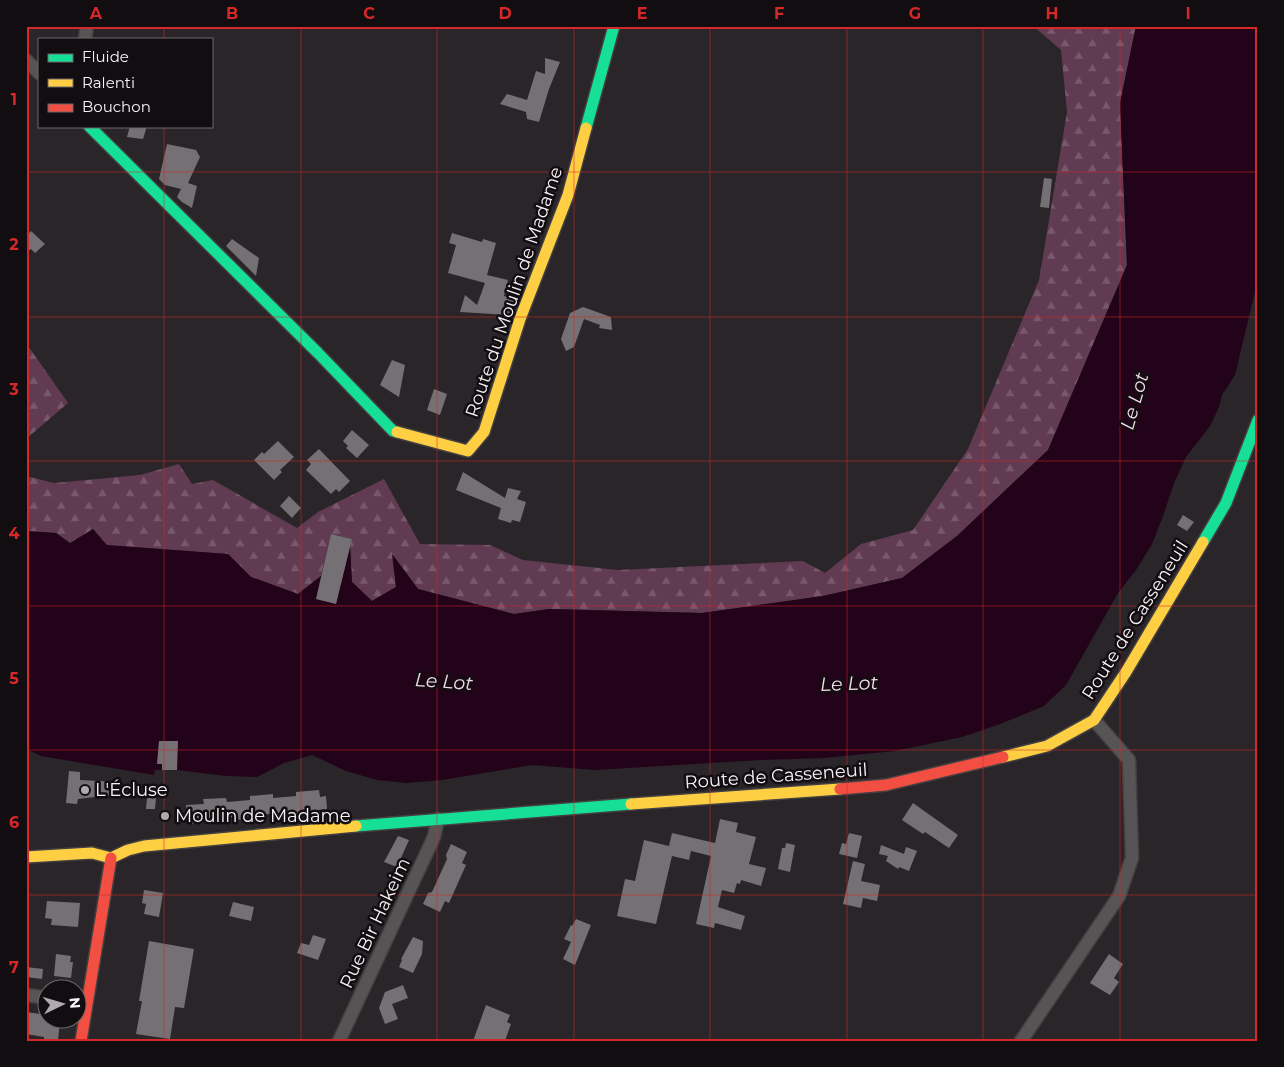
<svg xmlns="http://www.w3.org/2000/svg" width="1284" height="1067" viewBox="0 0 1284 1067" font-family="Montserrat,sans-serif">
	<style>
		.forest { fill: url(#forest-firs) }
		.water { fill: #220319 }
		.building { fill: #757073 }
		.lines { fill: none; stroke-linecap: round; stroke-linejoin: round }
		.street-casing { stroke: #444042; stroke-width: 15 }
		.fast-casing { stroke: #444042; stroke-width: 14 }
		.slow-casing { stroke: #444042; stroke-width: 14 }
		.jam-casing { stroke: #444042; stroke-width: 14 }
		.street { stroke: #575456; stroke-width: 12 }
		.fast { stroke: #16e098; stroke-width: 11 }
		.slow { stroke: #ffcf43; stroke-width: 11 }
		.jam { stroke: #f24e42; stroke-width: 11 }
		.grid { fill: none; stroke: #d62828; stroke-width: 1; stroke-opacity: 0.55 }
		.poi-dot { fill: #b0aaae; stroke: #120d10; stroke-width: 2 }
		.labels { text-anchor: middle; stroke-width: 5; stroke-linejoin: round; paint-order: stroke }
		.street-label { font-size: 18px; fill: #f8f2f6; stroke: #120d10 }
		.poi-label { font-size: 18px; fill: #f8f2f6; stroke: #120d10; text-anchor: start }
		.water-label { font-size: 19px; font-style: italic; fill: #f8daec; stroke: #120d10 }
		.neatline { fill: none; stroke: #d62828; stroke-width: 2 }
		.grid-label { font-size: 16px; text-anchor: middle; font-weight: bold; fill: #d62828 }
	</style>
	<defs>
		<pattern id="forest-firs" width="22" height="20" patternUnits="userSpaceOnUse" patternTransform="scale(1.25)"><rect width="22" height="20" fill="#603b52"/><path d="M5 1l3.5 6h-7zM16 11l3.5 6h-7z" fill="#78586c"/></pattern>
	</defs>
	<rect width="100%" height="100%" fill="#2a2528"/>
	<!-- forest -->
	<g class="forest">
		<polygon points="1033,26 1136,26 1120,103 1127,265 1048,450 957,536 902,578 823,596 702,613 549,609 514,614 418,589 393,555 396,587 372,601 352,582 350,546 352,539 331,534 321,576 298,594 251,577 228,554 70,543 56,533 26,531 26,476 54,483 140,475 179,464 192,484 213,480 297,528 318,512 384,479 420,544 490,545 523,560 618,570 803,561 825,573 861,544 913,530 968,449 1039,280 1067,112 1061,50"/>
		<polygon points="26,343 68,403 26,439"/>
	</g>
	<!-- water -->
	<polygon class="water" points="1136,26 1258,26 1258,198 1256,209 1258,212 1258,279 1235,375 1222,395 1219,407 1210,426 1186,457 1174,483 1163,516 1152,544 1136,570 1118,593 1066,685 1044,706 1000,724 962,737 895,751 824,758 760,760 595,770 532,765 442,780 406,783 377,780 346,771 312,755 284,763 257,777 226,776 177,770 177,741 159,741 157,764 162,764 162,770 155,770 154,775 41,756 26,749 26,531 56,533 70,543 93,529 107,545 228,554 251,577 298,594 321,576 316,599 336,604 350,546 352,582 372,601 396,587 392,554 418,589 514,614 549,609 702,613 823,596 902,578 957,536 1048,450 1127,265 1120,103"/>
	<!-- building -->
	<g class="building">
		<polygon points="545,58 560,62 549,89 539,122 527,119 526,112 500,104 507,94 527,100 536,71 545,74"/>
		<polygon points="130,126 147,126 143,139 127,137"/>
		<polygon points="167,144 196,150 200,157 188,183 197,186 192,208 182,202 177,197 181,189 165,185 159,179"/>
		<polygon points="1044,178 1052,179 1049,208 1040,207"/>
		<polygon points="31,231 45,244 35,253 31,249 26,253 26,236"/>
		<polygon points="452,233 482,242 483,239 496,243 487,275 508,280 504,296 515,299 509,315 460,312 465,295 477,305 485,283 448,273 456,245 449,243"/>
		<polygon points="232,239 259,258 256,276 226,246"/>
		<polygon points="583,307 611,317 612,330 599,328 600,325 584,319 574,347 566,351 561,339 570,313"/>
		<polygon points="392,360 405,365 399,397 380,385"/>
		<polygon points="434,389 447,394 440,415 427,410"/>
		<polygon points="352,430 369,445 357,458 346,448 348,446 343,441"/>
		<polygon points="278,441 294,457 280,470 282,472 274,480 254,460 262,452 264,454"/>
		<polygon points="319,449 350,481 339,492 336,489 331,494 306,470 311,464 307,460"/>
		<polygon points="463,472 505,498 508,488 521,491 517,499 526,502 520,522 512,520 511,523 498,519 501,508 456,490"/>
		<polygon points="289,496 301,508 292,518 280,506"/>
		<polygon points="1183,515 1194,522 1187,531 1177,525"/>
		<polygon points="331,534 352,539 336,604 316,599"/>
		<polygon points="159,741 178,741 177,770 162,770 162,764 157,764"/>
		<polygon points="69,771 80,772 80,780 119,782 121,794 78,799 77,804 66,803"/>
		<polygon points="319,790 320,797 326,796 327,809 308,811 308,814 281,816 280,813 246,816 246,819 234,820 234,817 199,819 199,823 188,824 186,805 204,804 203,799 226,798 227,802 250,800 250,796 273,794 273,798 296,796 296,792"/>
		<polygon points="147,798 156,798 155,809 146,809"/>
		<polygon points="913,803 958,835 949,848 925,832 923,834 902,820"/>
		<polygon points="720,819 738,823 736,832 756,837 749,864 766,868 761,886 741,880 740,884 737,883 734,893 722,890 718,907 745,916 741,930 715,923 714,928 696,924 711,856 691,851 689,860 672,856 656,924 617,916 625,879 635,881 644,840 669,846 672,833 715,843"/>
		<polygon points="849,833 862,836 857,858 839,854 842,843 846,844"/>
		<polygon points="398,836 409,840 397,867 384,862"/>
		<polygon points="786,843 795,845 790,872 778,869 782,848 785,848"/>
		<polygon points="451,844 467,852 462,863 466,865 449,903 445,901 440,912 423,904 428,893 432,892 447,859 446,855"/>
		<polygon points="881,845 904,854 906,847 917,851 909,871 899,867 898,869 886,861 888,856 879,854"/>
		<polygon points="853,861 865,864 861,881 880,885 877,901 863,898 861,908 843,904"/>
		<polygon points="144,890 163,893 159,917 144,914 146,904 142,903"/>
		<polygon points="47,901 80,903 78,927 51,925 52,919 45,918"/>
		<polygon points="233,902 254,907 251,921 229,916"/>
		<polygon points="576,919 591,925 575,965 563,959 571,942 564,939 571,925 572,926"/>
		<polygon points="313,935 326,939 318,960 297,953 301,943 309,945"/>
		<polygon points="413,937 423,941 422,954 413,973 399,967 402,960 401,959"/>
		<polygon points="149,941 194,949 184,1008 175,1007 170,1039 136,1034 142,1001 139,1001"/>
		<polygon points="56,954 71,956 70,962 73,962 71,978 54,976"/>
		<polygon points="1109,954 1123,964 1114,978 1119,982 1110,995 1090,983"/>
		<polygon points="26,967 43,969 42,979 26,977"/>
		<polygon points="403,985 408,998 392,1004 398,1019 385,1024 379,1008 385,992"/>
		<polygon points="486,1005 510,1015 507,1022 511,1024 505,1041 473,1041"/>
		<polygon points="26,1012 48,1015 48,1020 60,1020 58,1041 44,1039 44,1037 26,1034"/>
	</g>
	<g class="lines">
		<!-- street casing -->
		<g class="street-casing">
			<g id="street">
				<polyline points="85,39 87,26"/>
				<polyline points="26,60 39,73"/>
				<polyline points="26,995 48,998"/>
				<polyline points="339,1041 434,837 438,819"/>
				<polyline points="1021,1041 1119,896 1132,858 1129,760 1094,720"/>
			</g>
		</g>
		<!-- fast casing -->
		<g class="fast-casing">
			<g id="fast">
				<polyline points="89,126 318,353 393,431 397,432"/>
				<polyline points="586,128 614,26"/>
				<polyline points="1203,542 1226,503 1258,420"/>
				<polyline points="356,826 631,804"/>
			</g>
		</g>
		<!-- slow casing -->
		<g class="slow-casing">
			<g id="slow">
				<polyline points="397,432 468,451 484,432 520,319 568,195 586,128"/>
				<polyline points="1003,757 1047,746 1094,720 1126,672 1203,542"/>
				<polyline points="631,804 840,789"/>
				<polyline points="26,857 92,853 111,858"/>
				<polyline points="111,858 128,850 144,846 356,826"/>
			</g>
		</g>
		<!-- jam casing -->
		<g class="jam-casing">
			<g id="jam">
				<polyline points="840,789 886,785 1003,757"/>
				<polyline points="81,1041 111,858"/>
			</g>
		</g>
		<!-- street -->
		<use href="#street" class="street"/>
		<!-- fast -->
		<use href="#fast" class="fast"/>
		<!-- slow -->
		<use href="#slow" class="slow"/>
		<!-- jam -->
		<use href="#jam" class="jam"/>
	</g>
	<!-- grid -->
	<path class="grid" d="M164,26v13M301,26v1015M437,26v1015M574,26v1015M710,26v1015M847,26v1015M983,26v1015M1120,26v1015M164,126v915M26,172h1232M26,317h1232M26,461h1232M26,606h1232M26,750h1232M26,895h1232"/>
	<!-- markers -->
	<g class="poi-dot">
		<circle cx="85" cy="790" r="5"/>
		<circle cx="165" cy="816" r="5"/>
	</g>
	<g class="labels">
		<!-- street labels -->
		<g class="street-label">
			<text transform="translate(514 292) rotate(-71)" y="6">Route du Moulin de Madame</text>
			<text transform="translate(1135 620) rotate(-58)" y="6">Route de Casseneuil</text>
			<text transform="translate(776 776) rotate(-4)" y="6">Route de Casseneuil</text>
			<text transform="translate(375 923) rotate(-65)" y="6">Rue Bir Hakeim</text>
		</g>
		<!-- poi labels -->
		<g class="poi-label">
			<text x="95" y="796">L'Écluse</text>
			<text x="175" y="822">Moulin de Madame</text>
		</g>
		<!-- water labels -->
		<g class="water-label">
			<text transform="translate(1134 401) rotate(-74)" y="7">Le Lot</text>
			<text transform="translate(444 681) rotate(4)" y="7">Le Lot</text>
			<text transform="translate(849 683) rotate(-2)" y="7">Le Lot</text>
		</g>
	</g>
	<!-- border -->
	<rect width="1284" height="1067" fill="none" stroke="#120d10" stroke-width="55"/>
	<!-- legend -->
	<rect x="38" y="38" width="175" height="90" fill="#120d10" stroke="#6e696c"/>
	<rect x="48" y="54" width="25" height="8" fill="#16e098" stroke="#6e696c"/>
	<text x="82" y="62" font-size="15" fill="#f8f2f6">Fluide</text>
	<rect x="48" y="79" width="25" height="8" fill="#ffcf43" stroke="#6e696c"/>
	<text x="82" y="88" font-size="15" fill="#f8f2f6">Ralenti</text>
	<rect x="48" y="104" width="25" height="8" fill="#f24e42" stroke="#6e696c"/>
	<text x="82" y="112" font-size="15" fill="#f8f2f6">Bouchon</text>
	<!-- north arrow -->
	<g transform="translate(62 1004) rotate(85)"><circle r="24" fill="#120d10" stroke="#6e696c"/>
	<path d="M0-4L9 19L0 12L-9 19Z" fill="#b0aaae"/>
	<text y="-8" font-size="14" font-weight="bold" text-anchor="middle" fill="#f8f2f6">N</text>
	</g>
	<rect x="28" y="28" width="1228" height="1012" class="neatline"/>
	<g class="grid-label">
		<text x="96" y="19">A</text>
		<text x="232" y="19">B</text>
		<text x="369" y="19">C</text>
		<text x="505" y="19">D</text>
		<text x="642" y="19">E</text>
		<text x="779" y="19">F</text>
		<text x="915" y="19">G</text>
		<text x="1052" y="19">H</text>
		<text x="1188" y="19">I</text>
		<text x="14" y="105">1</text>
		<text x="14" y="250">2</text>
		<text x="14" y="395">3</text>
		<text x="14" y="539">4</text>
		<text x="14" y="684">5</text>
		<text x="14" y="828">6</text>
		<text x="14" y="973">7</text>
	</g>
</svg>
